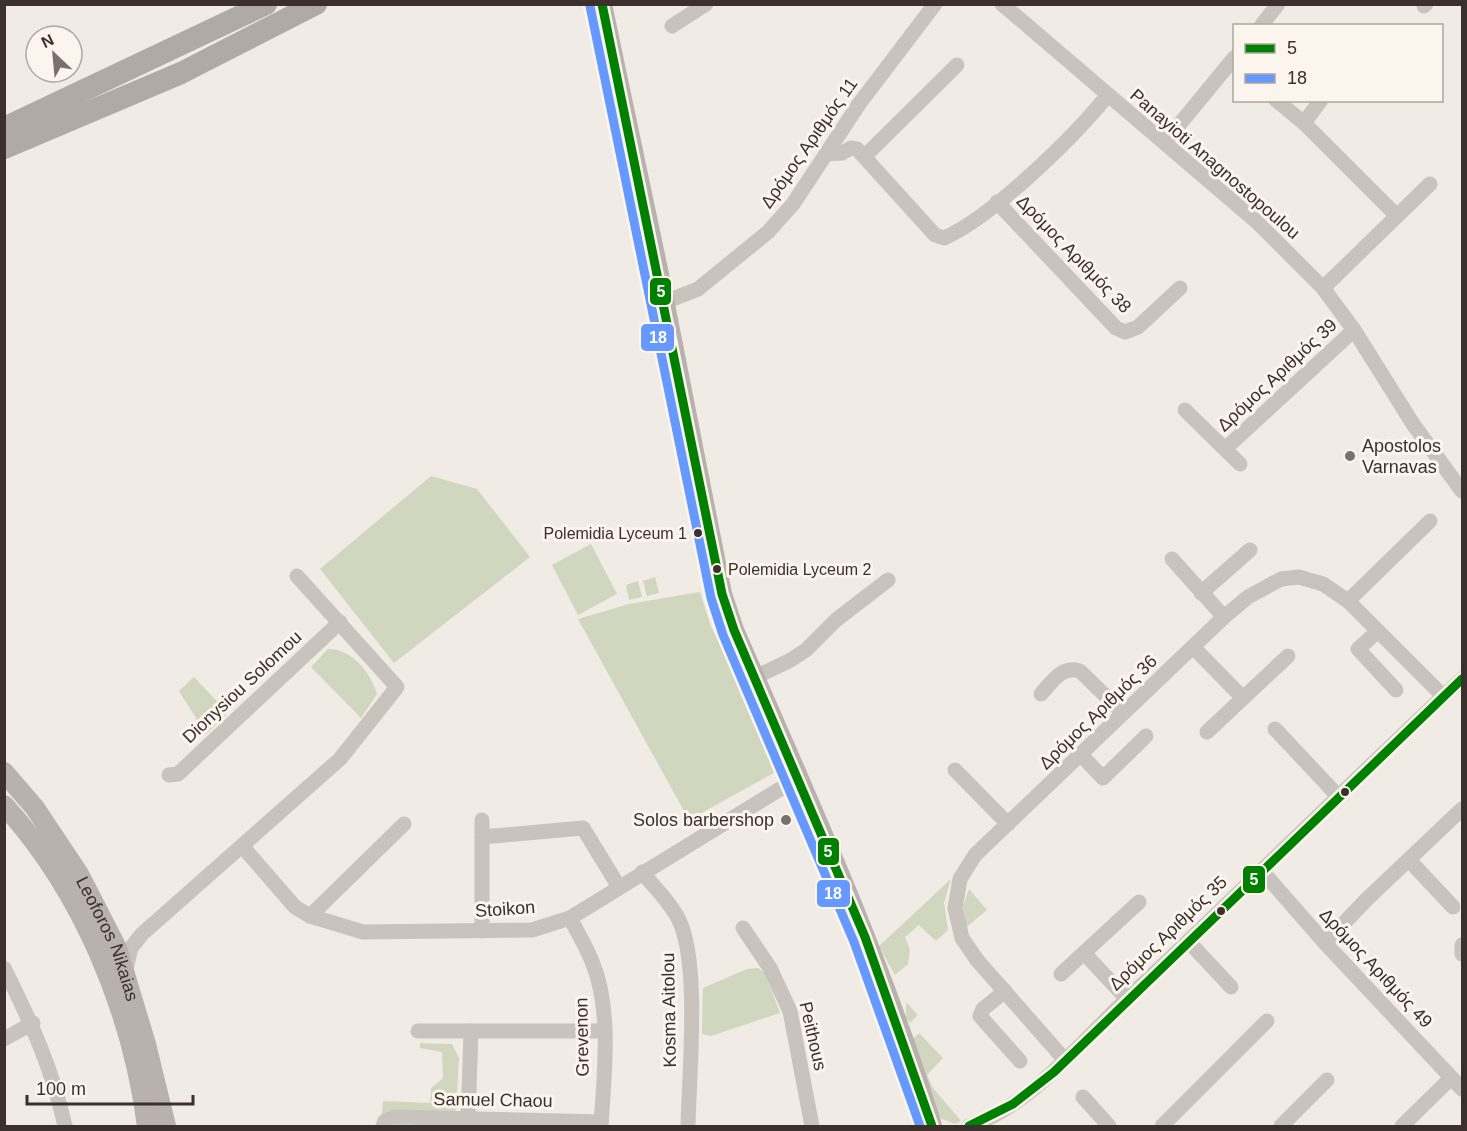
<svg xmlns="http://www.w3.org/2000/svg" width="1467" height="1131" viewBox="0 0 1467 1131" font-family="Helvetica,sans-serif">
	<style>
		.green { fill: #d1d6bf }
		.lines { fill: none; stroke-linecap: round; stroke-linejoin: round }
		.minor { stroke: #c9c3be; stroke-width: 15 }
		.major { stroke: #b8b1ad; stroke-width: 20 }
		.highway { stroke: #afaaa4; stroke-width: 22 }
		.bus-1-casing { stroke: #fbf5ee; stroke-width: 14 }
		.bus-2-casing { stroke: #fbf5ee; stroke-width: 14 }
		.bus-1 { stroke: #008000; stroke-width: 9 }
		.bus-2 { stroke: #69f; stroke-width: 9 }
		.poi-dot { fill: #7a716c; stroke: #fbf5ee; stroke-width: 2 }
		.bus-dot { fill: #3b302b; stroke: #fbf5ee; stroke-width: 2 }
		.labels { text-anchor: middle; stroke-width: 6; stroke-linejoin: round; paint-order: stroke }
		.bus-label { font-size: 16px; fill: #3b302b; stroke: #fbf5ee; text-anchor: end }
		.street-label { font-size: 18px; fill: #3b302b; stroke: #fbf5ee }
		.poi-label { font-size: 18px; fill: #3b302b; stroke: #fbf5ee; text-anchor: start }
		.line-badge { stroke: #fbf5ee; stroke-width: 2 }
		.badge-label { font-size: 16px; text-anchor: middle; font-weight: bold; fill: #fff }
	</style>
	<rect width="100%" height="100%" fill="#f0ebe5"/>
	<!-- green -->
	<g class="green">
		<polygon points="431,476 477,489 530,557 394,663 320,569"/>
		<polygon points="591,544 617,594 578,615 552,565"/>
		<polygon points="655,577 659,593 647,596 643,581"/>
		<polygon points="638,581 642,597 629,600 626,585"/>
		<polygon points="700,592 710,624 779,770 689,820 578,619 629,604"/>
		<path d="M328,649c23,-1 43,24 49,45l-16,24 -50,-51z"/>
		<polygon points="194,677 228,713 206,734 179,691"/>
		<polygon points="951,879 944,903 948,930 936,941 919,925 905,937 910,950 908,964 895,975 879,946"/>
		<polygon points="969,889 987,910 964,929 963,906"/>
		<polygon points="758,968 765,973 780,1013 711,1036 702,1034 703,988 747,969"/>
		<polygon points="906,1002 918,1015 910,1023 906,1017"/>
		<polygon points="919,1033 943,1058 927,1075 933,1088 961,1121 955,1124 937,1117 912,1040"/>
		<polygon points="420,1043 452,1044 459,1058 456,1111 451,1116 382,1114 383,1101 430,1103 431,1088 443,1078 442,1052 420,1048"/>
	</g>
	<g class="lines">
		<!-- minor -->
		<g class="minor">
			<polyline points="1002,4 1257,222 1323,288 1354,330 1413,424 1462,491"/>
			<polyline points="1424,6 1426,4"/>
			<polyline points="672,26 706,4"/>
			<polyline points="1261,26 1278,4"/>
			<polyline points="1276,100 1304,123 1397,216"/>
			<polyline points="1304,123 1321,100"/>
			<polyline points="1165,142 1234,58"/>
			<path d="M826,154l16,-1 9,-5 6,1 78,86 9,3c47,-20 130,-101 163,-142"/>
			<polyline points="865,156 957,65"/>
			<polyline points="997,202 1116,328 1125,332 1138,327 1180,288"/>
			<polyline points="1323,288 1430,184"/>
			<polyline points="665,302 698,289 768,232 793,204 859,104 935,4"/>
			<polyline points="1185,410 1240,464"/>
			<polyline points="1225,449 1354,330"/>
			<polyline points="1172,559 1224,617"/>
			<polyline points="1201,593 1250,550"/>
			<polyline points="1348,601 1430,521"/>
			<polyline points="1378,631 1358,649 1396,690"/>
			<polyline points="1194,648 1243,698"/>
			<polyline points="755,677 789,661 806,650 836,620 888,580"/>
			<path d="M1041,694c11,-12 21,-29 39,-23l43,42"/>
			<polyline points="1275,729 1337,795"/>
			<polyline points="1207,732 1288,656"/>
			<polyline points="1081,755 1103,778 1146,736"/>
			<polyline points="955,770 1008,824"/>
			<polyline points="169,775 178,774 340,622"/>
			<polyline points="482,820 482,931"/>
			<polyline points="482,837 583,828 619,887"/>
			<polyline points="243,847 295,907 310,916 363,932 532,930 570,918 798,778"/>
			<polyline points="1409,860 1453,907"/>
			<polyline points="1262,871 1325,943 1462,1089"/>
			<path d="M642,872c12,15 29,31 37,48 21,44 10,154 9,206"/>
			<polyline points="310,916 404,824"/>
			<path d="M570,918c8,15 17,30 23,46 19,48 11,111 8,162"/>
			<polyline points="743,928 770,968 790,1011 812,1126"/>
			<polyline points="1189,942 1231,987"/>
			<polyline points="1325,943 1366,900 1462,809"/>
			<polyline points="1462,945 1462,954"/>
			<polyline points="1084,953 1127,999"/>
			<path d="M4,968c27,54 48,100 61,158"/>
			<polyline points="125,973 131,948 142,934 340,759 397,687 297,576"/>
			<polyline points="1061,974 1139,902"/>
			<polyline points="1005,991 983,1009 980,1016 1020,1061"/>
			<polyline points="418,1031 604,1031"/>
			<polyline points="4,1039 33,1023"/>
			<polyline points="1064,1059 977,960 962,938 955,908 960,879 975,855 1224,617 1248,597 1281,579 1299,577 1323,584 1348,601 1443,696"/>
			<polyline points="1083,1097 1109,1126"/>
			<polyline points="468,1119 471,1031"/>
			<polyline points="383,1126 385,1121 395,1117 601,1122"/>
			<path d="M969,1126c62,-20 111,-83 158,-127 113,-105 222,-215 335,-320"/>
			<polyline points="1162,1126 1267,1021"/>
			<polyline points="1281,1126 1327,1080"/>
			<polyline points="1402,1126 1451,1078"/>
		</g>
		<!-- major -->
		<g class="major">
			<path d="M602,4l58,275 62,315 12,36c71,163 146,326 198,496"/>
			<path id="s1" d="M4,772l31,36 44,66 38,74 29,96 20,82"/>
			<path d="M4,805c79,87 128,206 143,321"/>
		</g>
		<!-- highway -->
		<g class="highway">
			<polyline points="4,128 266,4"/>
			<polyline points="4,148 181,73 316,4"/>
		</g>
		<!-- bus-1 casing -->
		<g class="bus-1-casing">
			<g id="bus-1">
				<polyline points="602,4 722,594 734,630 865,937 932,1126"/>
				<polyline points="969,1126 1013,1104 1054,1072 1462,679"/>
			</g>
		</g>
		<!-- bus-2 casing -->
		<g class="bus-2-casing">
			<polyline id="bus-2" points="590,6 711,598 723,635 854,942 920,1126"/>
		</g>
		<!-- bus-1 -->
		<use href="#bus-1" class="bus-1"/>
		<!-- bus-2 -->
		<use href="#bus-2" class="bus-2"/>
	</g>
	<!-- markers -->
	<g class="poi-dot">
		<circle cx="1350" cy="456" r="6"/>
		<circle cx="786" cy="820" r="6"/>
	</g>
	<g class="bus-dot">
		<circle cx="698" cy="533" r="5"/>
		<circle cx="717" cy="569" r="5"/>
		<circle cx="1345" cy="792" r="5"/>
		<circle cx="1221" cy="911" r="5"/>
	</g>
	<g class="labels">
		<!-- bus labels -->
		<g class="bus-label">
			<text x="687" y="539">Polemidia Lyceum 1</text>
			<text x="728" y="575" text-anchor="start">Polemidia Lyceum 2</text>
		</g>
		<!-- street labels -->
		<g class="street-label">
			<text transform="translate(809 143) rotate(-55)" y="6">Δρόμος Αριθμός 11</text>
			<text transform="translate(1215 164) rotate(41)" y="6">Panayioti Anagnostopoulou</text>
			<text transform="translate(1074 254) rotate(46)" y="6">Δρόμος Αριθμός 38</text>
			<text transform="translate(1277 375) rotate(-43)" y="6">Δρόμος Αριθμός 39</text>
			<text transform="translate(242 687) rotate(-43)" y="6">Dionysiou Solomou</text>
			<text transform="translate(1098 712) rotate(-44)" y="6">Δρόμος Αριθμός 36</text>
			<text transform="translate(505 909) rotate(-4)" y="6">Stoikon</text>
			<text transform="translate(1168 933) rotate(-44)" y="6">Δρόμος Αριθμός 35</text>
			<text dy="6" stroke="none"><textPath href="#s1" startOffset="198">Leoforos Nikaias</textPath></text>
			<text transform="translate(1376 968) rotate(47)" y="6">Δρόμος Αριθμός 49</text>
			<text transform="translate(669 1010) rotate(-91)" y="6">Kosma Aitolou</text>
			<text transform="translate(813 1036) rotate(77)" y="6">Peithous</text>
			<text transform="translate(582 1037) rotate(-91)" y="6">Grevenon</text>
			<text transform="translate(493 1100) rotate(1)" y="6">Samuel Chaou</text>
		</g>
		<!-- poi labels -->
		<g class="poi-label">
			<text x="1362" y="452">Apostolos<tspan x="1362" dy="21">Varnavas</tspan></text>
			<text x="774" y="826" text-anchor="end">Solos barbershop</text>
		</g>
	</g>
	<g class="line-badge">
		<rect x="649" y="277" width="23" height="29" rx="6" fill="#008000"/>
		<rect x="640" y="323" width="35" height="29" rx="6" fill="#69f"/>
		<rect x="817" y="837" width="23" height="29" rx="6" fill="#008000"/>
		<rect x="1242" y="865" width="24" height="29" rx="6" fill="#008000"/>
		<rect x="816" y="879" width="35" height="29" rx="6" fill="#69f"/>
	</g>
	<g class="badge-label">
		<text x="661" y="297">5</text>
		<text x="658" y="343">18</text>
		<text x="828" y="857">5</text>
		<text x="1254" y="885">5</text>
		<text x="833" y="899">18</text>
	</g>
	<!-- border -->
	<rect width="1467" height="1131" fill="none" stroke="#3b302b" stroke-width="12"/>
	<!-- legend -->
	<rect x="1233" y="24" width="210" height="78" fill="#fbf5ee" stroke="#aea6a0" stroke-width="1.5"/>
	<rect x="1245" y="44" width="30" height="9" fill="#008000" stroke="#aea6a0" stroke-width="1.5"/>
	<text x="1287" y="54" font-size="18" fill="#3b302b">5</text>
	<rect x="1245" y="74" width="30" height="9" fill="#6699ff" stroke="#aea6a0" stroke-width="1.5"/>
	<text x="1287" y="84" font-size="18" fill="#3b302b">18</text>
	<!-- north arrow -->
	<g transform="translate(54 54) rotate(334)"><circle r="28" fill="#fbf5ee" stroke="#aea6a0" stroke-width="1.5"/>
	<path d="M0-4.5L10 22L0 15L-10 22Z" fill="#7a716c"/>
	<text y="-9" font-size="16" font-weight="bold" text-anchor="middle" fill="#3b302b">N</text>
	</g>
	<!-- scale -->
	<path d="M27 1095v9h166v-9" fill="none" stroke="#3b302b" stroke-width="3"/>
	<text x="36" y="1095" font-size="18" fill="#3b302b" stroke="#fbf5ee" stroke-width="4.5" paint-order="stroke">100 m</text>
</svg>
